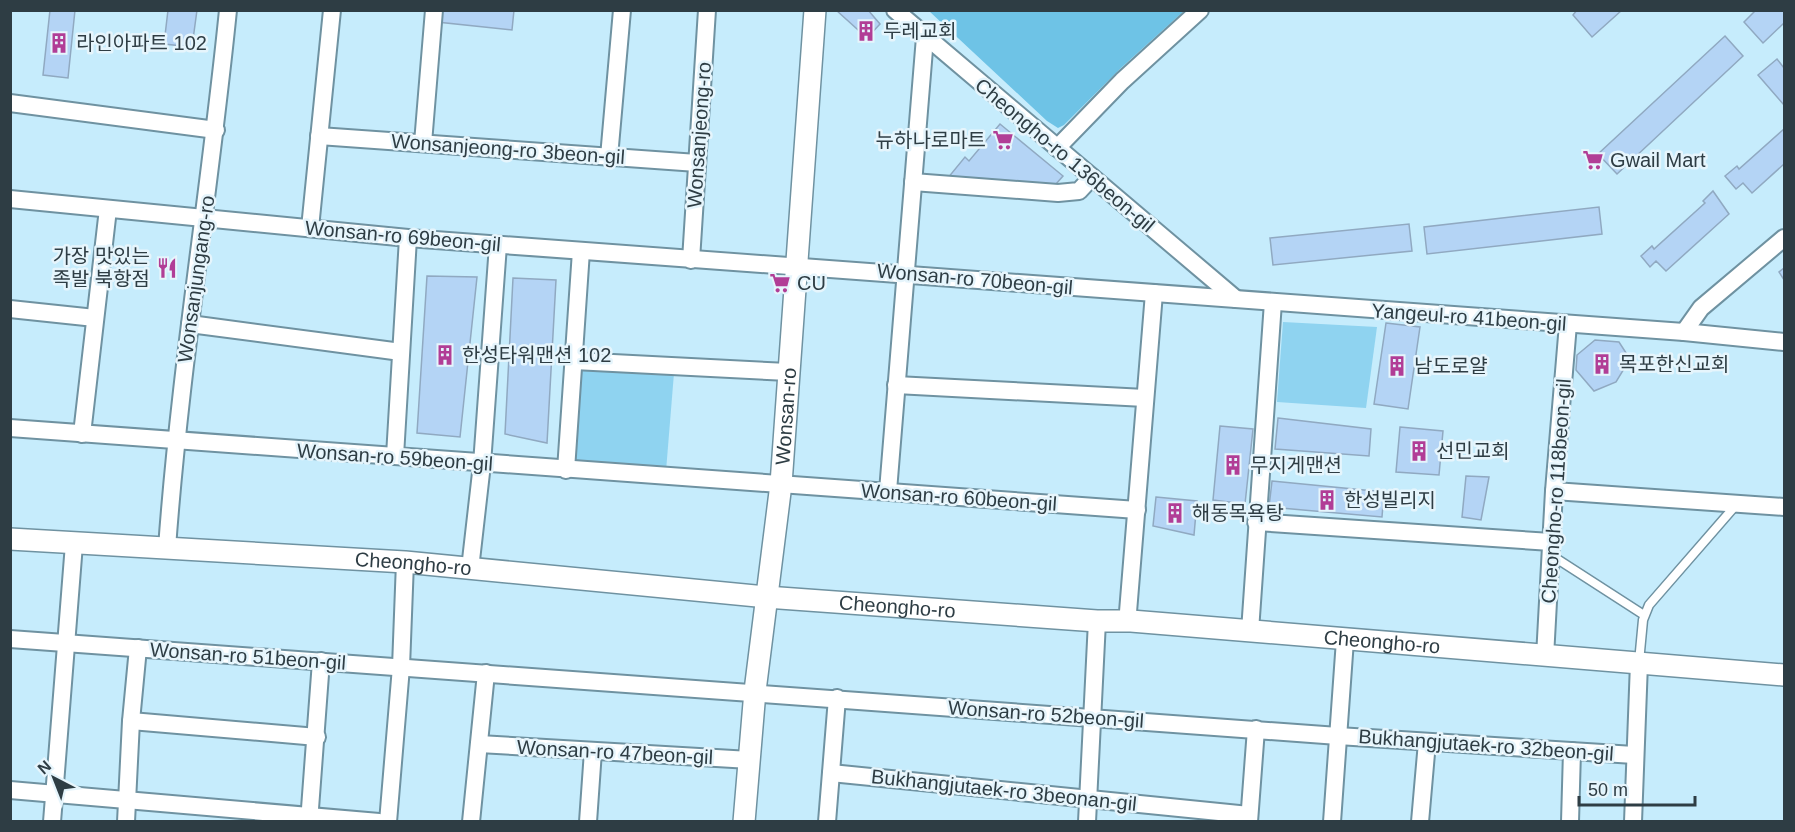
<svg xmlns="http://www.w3.org/2000/svg" width="1795" height="832" viewBox="0 0 1795 832" font-family="Arial,'Noto Sans KR',sans-serif">
	<style>
		.green { fill: #8fd3f0 }
		.forest { fill: #6ec3e6 }
		.building { fill: #b4d4f5; stroke: #90a9c1; stroke-width: 1.5 }
		.lines { fill: none; stroke-linecap: round; stroke-linejoin: round }
		.service-casing { stroke: #6f92a1; stroke-width: 11 }
		.minor-casing { stroke: #6f92a1; stroke-width: 20 }
		.tertiary-casing { stroke: #6f92a1; stroke-width: 24 }
		.service { stroke: #fff; stroke-width: 8 }
		.minor { stroke: #fff; stroke-width: 16 }
		.tertiary { stroke: #fff; stroke-width: 21 }
		.labels { text-anchor: middle; stroke-width: 5; stroke-linejoin: round; paint-order: stroke }
		.poi-label { font-size: 20px; fill: #2e3d44; stroke: #e6f5fc; text-anchor: start }
		.street-label { font-size: 20px; fill: #2e3d44; stroke: #e6f5fc }
	</style>
	<rect width="100%" height="100%" fill="#c6ecfc"/>
	<!-- green -->
	<g class="green">
		<polygon points="1283,322 1377,327 1366,408 1277,402"/>
		<polygon points="586,367 674,373 666,471 579,465 574,458 580,375"/>
	</g>
	<!-- forest -->
	<polygon class="forest" points="929,11 1184,11 1122,67 1064,125 1058,128 1047,121"/>
	<!-- building -->
	<g class="building">
		<polygon points="50,10 75,10 68,78 43,75"/>
		<polygon points="168,10 197,10 192,47 164,44"/>
		<polygon points="438,10 514,10 512,30 437,22"/>
		<polygon points="836,10 868,10 880,24 867,38"/>
		<polygon points="1577,10 1622,10 1592,37 1573,15"/>
		<polygon points="1756,10 1784,10 1784,23 1763,43 1744,22"/>
		<polygon points="1725,36 1743,56 1617,174 1598,154"/>
		<polygon points="1777,59 1784,68 1784,105 1758,75"/>
		<polygon points="1000,124 1063,176 1056,184 947,179 965,157 969,161"/>
		<polygon points="1784,129 1784,164 1752,193 1743,183 1736,189 1725,176 1737,166 1739,169"/>
		<polygon points="1713,191 1729,214 1666,271 1656,261 1650,267 1641,256 1652,246 1654,249 1705,203 1703,201"/>
		<polygon points="1599,207 1602,234 1427,254 1424,227"/>
		<polygon points="1409,224 1412,251 1273,265 1270,238"/>
		<polygon points="1784,268 1784,280 1779,272"/>
		<polygon points="427,276 477,277 460,437 417,433"/>
		<polygon points="513,278 556,280 547,443 505,434"/>
		<polygon points="1386,323 1420,327 1408,409 1374,404"/>
		<polygon points="1595,340 1619,342 1630,359 1616,382 1594,391 1576,370 1577,355"/>
		<polygon points="1278,418 1371,429 1369,456 1275,449"/>
		<polygon points="1220,426 1253,429 1245,504 1213,500"/>
		<polygon points="1400,427 1443,431 1439,475 1396,472"/>
		<polygon points="1466,476 1489,477 1481,520 1462,517"/>
		<polygon points="1272,481 1384,492 1382,517 1269,507"/>
		<polygon points="1156,497 1197,501 1194,535 1153,526"/>
	</g>
	<g class="lines">
		<!-- service casing -->
		<g class="service-casing">
			<g id="service">
				<polyline points="1551,555 1644,615"/>
				<polyline points="1639,662 1643,620 1649,605 1736,505"/>
			</g>
		</g>
		<!-- minor casing -->
		<g class="minor-casing">
			<g id="minor">
				<polyline points="895,10 1236,299"/>
				<polyline points="10,103 216,130"/>
				<polyline points="319,136 697,163"/>
				<polyline points="423,143 434,10"/>
				<polyline points="1057,148 1122,81 1200,10"/>
				<polyline points="609,157 622,10"/>
				<polyline points="913,182 1058,193 1079,191 1092,177"/>
				<polyline points="10,199 408,238 1684,332 1784,342"/>
				<polyline points="310,228 332,10"/>
				<polyline points="691,260 707,10"/>
				<polyline points="10,309 95,318"/>
				<polyline points="190,324 401,352"/>
				<polyline points="1684,332 1701,308 1784,238"/>
				<polyline points="574,361 788,372"/>
				<polyline points="896,385 1145,398"/>
				<polyline points="10,428 1137,510"/>
				<polyline points="82,434 108,209"/>
				<polyline points="395,456 408,238"/>
				<polyline points="566,470 581,251"/>
				<polyline points="888,491 925,37"/>
				<polyline points="1554,491 1784,507"/>
				<polyline points="1256,522 1551,542"/>
				<path d="M167,548c13,-180 43,-358 61,-538"/>
				<polyline points="470,569 482,464 498,245"/>
				<polyline points="1131,621 1128,612 1154,293"/>
				<polyline points="1250,631 1273,302"/>
				<polyline points="10,639 1338,736 1634,755"/>
				<polyline points="1545,657 1554,491 1568,324"/>
				<polyline points="131,721 317,737"/>
				<polyline points="479,744 750,760"/>
				<polyline points="831,773 1249,815"/>
				<polyline points="10,790 379,822"/>
				<polyline points="52,822 74,544"/>
				<polyline points="126,822 131,721 138,648"/>
				<polyline points="309,822 321,661"/>
				<polyline points="388,822 401,667 405,562"/>
				<polyline points="471,822 486,673"/>
				<polyline points="588,822 593,751"/>
				<polyline points="827,822 837,698"/>
				<polyline points="1087,822 1097,621"/>
				<polyline points="1249,822 1256,729"/>
				<polyline points="1332,822 1345,640"/>
				<polyline points="1420,822 1427,742"/>
				<polyline points="1570,822 1572,751"/>
				<polyline points="1633,822 1639,663"/>
			</g>
		</g>
		<!-- tertiary casing -->
		<g class="tertiary-casing">
			<g id="tertiary">
				<path id="s1" d="M10,539l395,23 361,35 331,24h34l653,54"/>
				<path id="s2" d="M744,822l11,-131 26,-207 34,-474"/>
			</g>
		</g>
		<!-- service -->
		<use href="#service" class="service"/>
		<!-- minor -->
		<use href="#minor" class="minor"/>
		<!-- tertiary -->
		<use href="#tertiary" class="tertiary"/>
	</g>
	<!-- icons -->
	<defs>
		<g id="building-bare" transform="scale(1.62)"><path d="M-4-6H4V6H1V3H-1V6H-4ZM-2.5-4.3h1.7v1.8h-1.7ZM.8-4.3h1.7v1.8H.8ZM-2.5-1h1.7V.8h-1.7ZM.8-1h1.7V.8H.8Z" fill="#b13d96" stroke="#e6f5fc" stroke-width="2.5" paint-order="stroke"/></g>
		<g id="supermarket-bare" transform="scale(1.62)"><path d="M-6-5.5h2.5l.6 2H6L4.5 2H-2.5L-4.4-4H-6ZM-1.5 3.2a1.3 1.3 0 1 0 .1 0ZM3 3.2a1.3 1.3 0 1 0 .1 0Z" fill="#b13d96" stroke="#e6f5fc" stroke-width="2.5" paint-order="stroke"/></g>
		<g id="restaurant-bare" transform="scale(1.62)"><path d="M-5-6h1v4h1v-4h1v4h1v-4h1v5L-1.5 .5V6h-2V.5L-5-1ZM5-6V6H3V1.5H1.5Q1.5-4 5-6Z" fill="#b13d96" stroke="#e6f5fc" stroke-width="2.5" paint-order="stroke"/></g>
	</defs>
	<g fill-rule="evenodd">
		<use href="#building-bare" x="866" y="31"/>
		<use href="#building-bare" x="59" y="43"/>
		<use href="#supermarket-bare" x="1003" y="140"/>
		<use href="#supermarket-bare" x="1593" y="160"/>
		<use href="#restaurant-bare" x="167" y="268"/>
		<use href="#supermarket-bare" x="780" y="283"/>
		<use href="#building-bare" x="445" y="355"/>
		<use href="#building-bare" x="1602" y="364"/>
		<use href="#building-bare" x="1397" y="366"/>
		<use href="#building-bare" x="1419" y="451"/>
		<use href="#building-bare" x="1233" y="465"/>
		<use href="#building-bare" x="1327" y="500"/>
		<use href="#building-bare" x="1175" y="513"/>
	</g>
	<g class="labels">
		<!-- poi labels -->
		<g class="poi-label">
			<text x="883" y="38">두레교회</text>
			<text x="76" y="50">라인아파트 102</text>
			<text x="986" y="147" text-anchor="end">뉴하나로마트</text>
			<text x="1610" y="167">Gwail Mart</text>
			<text x="150" y="263" text-anchor="end">가장 맛있는<tspan x="150" dy="23">족발 북항점</tspan></text>
			<text x="797" y="290">CU</text>
			<text x="462" y="362">한성타워맨션 102</text>
			<text x="1619" y="371">목포한신교회</text>
			<text x="1414" y="373">남도로얄</text>
			<text x="1436" y="458">선민교회</text>
			<text x="1250" y="472">무지게맨션</text>
			<text x="1344" y="507">한성빌리지</text>
			<text x="1192" y="520">해동목욕탕</text>
		</g>
		<!-- street labels -->
		<g class="street-label">
			<text transform="translate(699 135) rotate(-86)" y="7">Wonsanjeong-ro</text>
			<text transform="translate(508 149) rotate(4)" y="7">Wonsanjeong-ro 3beon-gil</text>
			<text transform="translate(1065 155) rotate(40)" y="7">Cheongho-ro 136beon-gil</text>
			<text transform="translate(403 236) rotate(5)" y="7">Wonsan-ro 69beon-gil</text>
			<text transform="translate(196 279) rotate(-82)" y="7">Wonsanjungang-ro</text>
			<text transform="translate(975 279) rotate(5)" y="7">Wonsan-ro 70beon-gil</text>
			<text transform="translate(1469 317) rotate(4)" y="7">Yangeul-ro 41beon-gil</text>
			<text dy="7" stroke="none"><textPath href="#s2" startOffset="408">Wonsan-ro</textPath></text>
			<text transform="translate(395 457) rotate(4)" y="7">Wonsan-ro 59beon-gil</text>
			<text transform="translate(1556 491) rotate(-86)" y="7">Cheongho-ro 118beon-gil</text>
			<text transform="translate(959 497) rotate(4)" y="7">Wonsan-ro 60beon-gil</text>
			<text dy="7" stroke="none"><textPath href="#s1" startOffset="404">Cheongho-ro</textPath></text>
			<text dy="7" stroke="none"><textPath href="#s1" startOffset="890">Cheongho-ro</textPath></text>
			<text dy="7" stroke="none"><textPath href="#s1" startOffset="1376">Cheongho-ro</textPath></text>
			<text transform="translate(248 656) rotate(4)" y="7">Wonsan-ro 51beon-gil</text>
			<text transform="translate(1046 714) rotate(4)" y="7">Wonsan-ro 52beon-gil</text>
			<text transform="translate(1486 745) rotate(4)" y="7">Bukhangjutaek-ro 32beon-gil</text>
			<text transform="translate(615 752) rotate(3)" y="7">Wonsan-ro 47beon-gil</text>
			<text transform="translate(1004 790) rotate(6)" y="7">Bukhangjutaek-ro 3beonan-gil</text>
		</g>
	</g>
	<!-- border -->
	<rect width="1795" height="832" fill="none" stroke="#2e3d44" stroke-width="24"/>
	<!-- north arrow -->
	<g transform="translate(54 778) rotate(318)" stroke="#e6f5fc" stroke-width="4.5" paint-order="stroke">
	<path d="M0-4.5L10 22L0 15L-10 22Z" fill="#2e3d44"/>
	<text y="-9" font-size="16" font-weight="bold" text-anchor="middle" fill="#2e3d44">N</text>
	</g>
	<!-- scale -->
	<path d="M1579 796v9h116v-9" fill="none" stroke="#2e3d44" stroke-width="3"/>
	<text x="1588" y="796" font-size="18" fill="#2e3d44" stroke="#e6f5fc" stroke-width="4.5" paint-order="stroke">50 m</text>
</svg>
